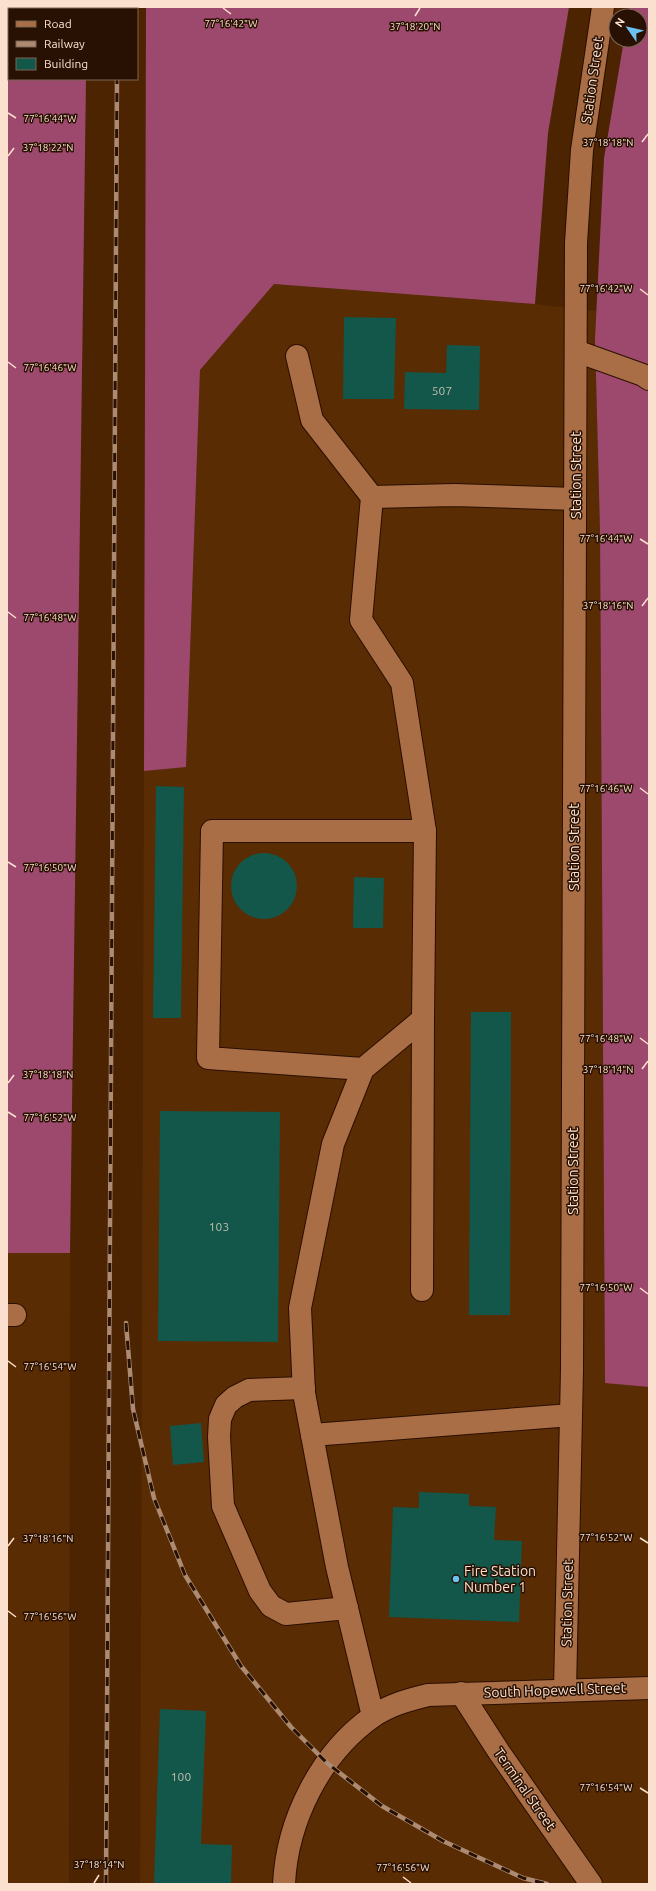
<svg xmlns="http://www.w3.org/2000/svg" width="656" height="1891" viewBox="0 0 656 1891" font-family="Ubuntu,sans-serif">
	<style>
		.built { fill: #592c04 }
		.forest { fill: #9c496d }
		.building { fill: #125749 }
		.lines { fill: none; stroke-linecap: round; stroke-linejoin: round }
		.minor-casing { stroke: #2b0f00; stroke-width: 24 }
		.minor { stroke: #a96e45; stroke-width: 22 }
		.rail-casing { stroke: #ac8b72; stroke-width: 4.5 }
		.rail { stroke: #281102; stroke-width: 3; stroke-dasharray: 9; stroke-linecap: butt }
		.ticks { fill: none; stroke: #fbe0cf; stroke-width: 1.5 }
		.poi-dot { fill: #6cc2f3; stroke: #281102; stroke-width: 1.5 }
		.labels { text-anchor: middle; stroke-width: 3; stroke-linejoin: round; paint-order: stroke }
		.number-label { font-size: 12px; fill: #c1beae }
		.street-label { font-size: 14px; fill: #fbe0cf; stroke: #281102 }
		.poi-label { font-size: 14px; fill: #fbe0cf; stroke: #281102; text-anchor: start }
		.ticks-label { font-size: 10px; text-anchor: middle; fill: #fbe0cf; stroke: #281102; stroke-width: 3; stroke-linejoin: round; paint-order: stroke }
	</style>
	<rect width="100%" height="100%" fill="#4c2402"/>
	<!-- built -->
	<g class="built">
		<polygon points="274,284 535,304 596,311 595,338 600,531 605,1382 649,1387 649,1884 140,1884 144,771 186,766 200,370"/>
		<polygon points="7,1253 70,1253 69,1884 7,1884"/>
	</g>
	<!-- forest -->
	<g class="forest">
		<polygon points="18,7 87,7 87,9 16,9"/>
		<polygon points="146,7 569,7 548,133 535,304 274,284 200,370 186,767 144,771"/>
		<polygon points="629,7 649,7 649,1387 605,1383 600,531 595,338 604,158 624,40 640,40 640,16 628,16"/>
		<polygon points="9,20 9,79 86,79 70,1253 7,1253 7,23"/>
	</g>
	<!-- building -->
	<g class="building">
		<polygon points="344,317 396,318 394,399 343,399"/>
		<polygon points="447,345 480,346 479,410 404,409 405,372 446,373"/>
		<polygon points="156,786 184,787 181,1018 153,1018"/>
		<circle cx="264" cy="886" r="33"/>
		<polygon points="354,877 384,878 383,928 353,928"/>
		<polygon points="471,1012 511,1012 510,1315 469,1315"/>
		<polygon points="160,1111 280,1112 278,1342 158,1341"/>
		<polygon points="201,1423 204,1462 173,1465 170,1426"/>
		<polygon points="419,1492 469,1494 469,1506 496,1507 494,1540 522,1541 519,1622 389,1617 393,1507 419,1508"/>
		<polygon points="160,1709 206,1711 201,1844 232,1845 231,1884 154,1884"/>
	</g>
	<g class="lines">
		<!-- minor casing -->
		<g class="minor-casing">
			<g id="minor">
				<polyline points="576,351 643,375 649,379"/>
				<polyline points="297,356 312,420 372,497 361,620 402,683 425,831 423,1019 363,1069 333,1144 300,1308 304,1393 337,1567 373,1716"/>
				<polyline points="372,497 454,495 575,499"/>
				<polyline points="363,1069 208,1058 212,831 425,831"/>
				<polyline points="422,1290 423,1019"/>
				<polyline points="7,1315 15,1315"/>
				<polyline points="304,1388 249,1390 235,1397 226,1405 220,1419 219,1437 223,1506 260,1591 271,1606 286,1614 347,1608"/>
				<polyline points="312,1435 571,1415"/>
				<polyline points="565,1690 572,1370 576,243 582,150 603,7"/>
				<polyline points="461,1693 499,1752 591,1884"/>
				<path d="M284,1884c3,-63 36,-130 88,-167 17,-12 36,-17 56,-22l221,-7"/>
			</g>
		</g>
		<!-- minor -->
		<use href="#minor" class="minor"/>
		<!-- rail casing -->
		<g class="rail-casing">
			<g id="rail">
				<polyline points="117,9 117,7"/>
				<polyline points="126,1323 133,1409 154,1498 185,1575 241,1666 291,1727 327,1763 382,1806 443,1841 523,1878 547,1884"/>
				<polyline points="106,1884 117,79"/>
			</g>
		</g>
		<!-- rail -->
		<use href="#rail" class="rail"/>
	</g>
	<!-- ticks -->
	<path class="ticks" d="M223,8l8,6M415,16l5,-8M8,113l8,5M642,142l6,-8M8,156l6,-8M640,289l8,6M8,362l8,6M640,539l8,5M642,606l6,-8M8,612l8,6M640,788l8,6M8,862l8,5M640,1038l8,6M642,1069l6,-8M8,1083l6,-8M8,1112l8,5M640,1288l8,6M8,1361l8,6M640,1538l8,5M8,1546l6,-8M8,1611l8,6M640,1788l8,5M403,1877l8,6M94,1883l5,-8"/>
	<!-- markers -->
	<circle class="poi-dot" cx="456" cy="1579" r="4"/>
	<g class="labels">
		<!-- number labels -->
		<g class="number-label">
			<text x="442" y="395">507</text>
			<text x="219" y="1231">103</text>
			<text x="181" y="1781">100</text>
		</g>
		<!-- street labels -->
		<g class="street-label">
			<text transform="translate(592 80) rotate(-82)" y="5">Station Street</text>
			<text transform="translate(576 475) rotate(-90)" y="5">Station Street</text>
			<text transform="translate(574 847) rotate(-90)" y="5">Station Street</text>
			<text transform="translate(573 1171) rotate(-90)" y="5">Station Street</text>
			<text transform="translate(567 1603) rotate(-89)" y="5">Station Street</text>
			<text transform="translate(555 1690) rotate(-2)" y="5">South Hopewell Street</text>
			<text transform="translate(525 1789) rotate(55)" y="5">Terminal Street</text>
		</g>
		<!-- poi labels -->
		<g class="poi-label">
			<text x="464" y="1576">Fire Station<tspan x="464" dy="16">Number 1</tspan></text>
		</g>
	</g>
	<g class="ticks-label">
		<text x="231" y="27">77°16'42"W</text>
		<text x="415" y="30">37°18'20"N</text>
		<text x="50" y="122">77°16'44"W</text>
		<text x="608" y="146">37°18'18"N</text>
		<text x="48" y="151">37°18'22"N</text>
		<text x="606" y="292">77°16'42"W</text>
		<text x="50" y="371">77°16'46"W</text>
		<text x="606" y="542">77°16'44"W</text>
		<text x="608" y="609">37°18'16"N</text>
		<text x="50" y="621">77°16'48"W</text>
		<text x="606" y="792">77°16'46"W</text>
		<text x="50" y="871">77°16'50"W</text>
		<text x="606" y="1042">77°16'48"W</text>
		<text x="608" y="1073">37°18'14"N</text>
		<text x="48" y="1078">37°18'18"N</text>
		<text x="50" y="1121">77°16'52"W</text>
		<text x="606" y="1291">77°16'50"W</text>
		<text x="50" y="1370">77°16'54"W</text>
		<text x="606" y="1541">77°16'52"W</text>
		<text x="48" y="1542">37°18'16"N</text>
		<text x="50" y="1620">77°16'56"W</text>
		<text x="606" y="1791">77°16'54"W</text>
		<text x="99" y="1868">37°18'14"N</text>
		<text x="403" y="1871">77°16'56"W</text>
	</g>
	<!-- border -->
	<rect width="656" height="1891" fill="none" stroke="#fbe0cf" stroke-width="16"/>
	<!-- legend -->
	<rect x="8" y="8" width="130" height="72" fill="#281102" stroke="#7c6454"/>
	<rect x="16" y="21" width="20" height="6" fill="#a96e45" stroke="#7c6454"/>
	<text x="44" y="28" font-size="12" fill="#fbe0cf">Road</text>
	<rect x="16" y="41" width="20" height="6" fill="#ac8b72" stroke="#7c6454"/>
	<text x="44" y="48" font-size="12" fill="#fbe0cf">Railway</text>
	<rect x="16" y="58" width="20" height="12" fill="#125749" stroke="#7c6454"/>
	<text x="44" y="68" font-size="12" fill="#fbe0cf">Building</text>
	<!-- north arrow -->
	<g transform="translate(628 28) rotate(304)"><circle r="19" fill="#281102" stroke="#7c6454"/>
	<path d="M0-3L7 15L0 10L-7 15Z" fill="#6cc2f3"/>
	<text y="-6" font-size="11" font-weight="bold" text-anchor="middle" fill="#fbe0cf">N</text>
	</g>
</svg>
